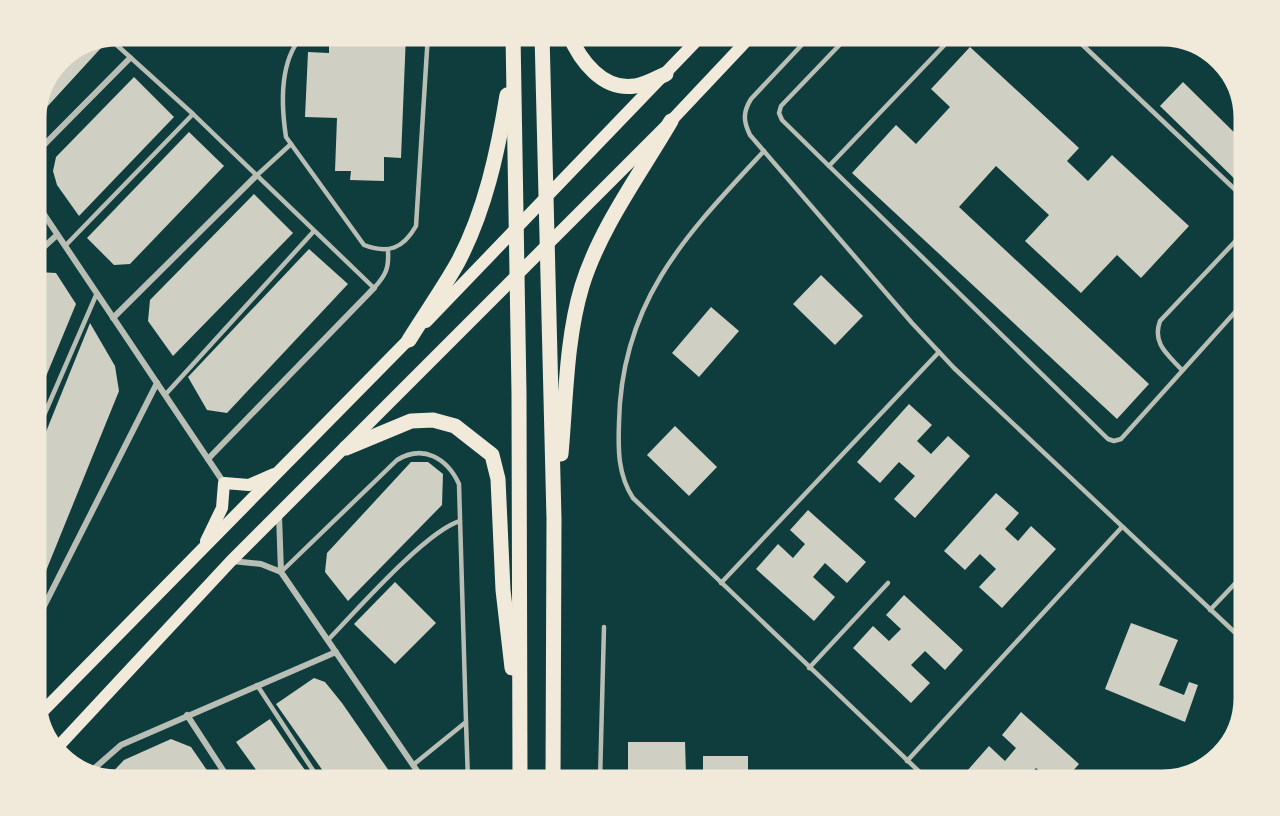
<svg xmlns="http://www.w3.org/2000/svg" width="1280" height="816" viewBox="0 0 1280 816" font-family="Lora,serif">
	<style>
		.building { fill: #cfcfc3 }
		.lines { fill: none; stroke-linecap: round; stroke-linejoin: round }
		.service { stroke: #b8beb3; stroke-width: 4.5 }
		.minor { stroke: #b8beb3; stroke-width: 6 }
		.secondary { stroke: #f1e9da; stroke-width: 12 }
		.primary { stroke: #f1e9da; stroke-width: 15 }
		.rim { fill: none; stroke: #f1e9da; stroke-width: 3 }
	</style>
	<rect width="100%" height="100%" fill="#0f3d3e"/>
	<!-- building -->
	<g class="building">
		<polygon points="329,34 406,34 401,158 384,157 384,181 350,180 351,171 335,171 337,118 305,117 308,52 329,53"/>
		<polygon points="97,43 101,48 35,120 35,113 59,59"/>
		<polygon points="1196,45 1208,48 1222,63 1216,69 1194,47"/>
		<polygon points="970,47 1079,148 1067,161 1088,181 1112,155 1189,226 1141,278 1117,255 1081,293 1025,241 1049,215 996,166 959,207 1149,384 1117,419 852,173 896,125 916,144 950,107 931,89"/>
		<polygon points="1232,73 1234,76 1240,94 1225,81"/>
		<polygon points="134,77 174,117 79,216 57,185 53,171 56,157"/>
		<polygon points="1183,82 1245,143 1245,189 1160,106"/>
		<polygon points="189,132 224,166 130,264 114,265 87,238"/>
		<polygon points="254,194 293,233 173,356 148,321 150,300"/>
		<polygon points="309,249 348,284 227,413 207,410 188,377"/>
		<polygon points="38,272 56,273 76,304 35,403 35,274"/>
		<polygon points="821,275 863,316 835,345 793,304"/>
		<polygon points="711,307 739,331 699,377 672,353"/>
		<polygon points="90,323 115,366 119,391 35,598 35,459"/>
		<polygon points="909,404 932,425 917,441 931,454 948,436 970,456 915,518 894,499 915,476 899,462 880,483 857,462"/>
		<polygon points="675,426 717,467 689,496 647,455"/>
		<polygon points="411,462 428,462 443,474 442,505 348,601 325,572 327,553"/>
		<polygon points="996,493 1019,513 1005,529 1018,541 1031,526 1056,549 1002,608 979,587 996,569 980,554 965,570 944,551"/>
		<polygon points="808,510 866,562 847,583 825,563 813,577 835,597 814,621 756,569 778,544 793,558 805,544 790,530"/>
		<polygon points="395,582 436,623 395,664 354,624"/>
		<polygon points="904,595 963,650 945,670 925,651 911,665 930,683 911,703 853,648 873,626 889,641 901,629 886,615"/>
		<polygon points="1131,623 1178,640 1159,685 1184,695 1189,682 1198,685 1185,722 1105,689"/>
		<polygon points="314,678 325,682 342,703 396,781 330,781 276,704"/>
		<polygon points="1021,712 1079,764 1064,781 1052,781 1036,768 1024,781 979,781 967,771 989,746 1005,761 1016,748 1002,735"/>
		<polygon points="270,719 297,759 313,781 264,781 236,742"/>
		<polygon points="171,739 191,747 213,779 209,781 118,781 107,778 124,760"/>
		<polygon points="628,742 685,742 686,773 628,773"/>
		<rect x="703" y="756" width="45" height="20"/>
	</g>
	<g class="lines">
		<!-- service -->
		<g class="service">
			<path d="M304,34c-25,25 -23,70 -18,103l78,108c24,9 39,4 52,-19l12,-192"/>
			<path d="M812,34l-61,65c-8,13 -8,22 -1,36l162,188 42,45 291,274"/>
			<polyline points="850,34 781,106 779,113 782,120 829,166 955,34"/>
			<polyline points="1071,34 1245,199"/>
			<path d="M109,38l84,76 181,174c12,-13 15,-20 14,-37"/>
			<path d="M764,151c-78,84 -143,150 -145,272 -1,27 -1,52 14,75l296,283"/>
			<polyline points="829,166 1108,439 1114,441 1121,439 1245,301"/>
			<polyline points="255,177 291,144"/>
			<polyline points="65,246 193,114"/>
			<path d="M1181,369c-14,-15 -29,-26 -21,-48l85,-90"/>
			<polyline points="165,395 314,231"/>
			<polyline points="35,436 97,293"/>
			<path d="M281,572l116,-112c26,-16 50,-2 62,24l7,238 -53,43"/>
			<polyline points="721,583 939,352"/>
			<polyline points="1210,610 1245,573"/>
			<path d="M328,640c28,-29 98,-109 132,-119"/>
			<polyline points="809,668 888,583"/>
			<polyline points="257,685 320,781"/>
			<polyline points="466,722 468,781"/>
			<polyline points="907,761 1122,527"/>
			<polyline points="600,781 604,627"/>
		</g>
		<!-- minor -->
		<g class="minor">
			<polyline points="35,154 130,58"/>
			<polyline points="35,201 224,483"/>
			<polyline points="35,255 57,235"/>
			<polyline points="113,318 255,177"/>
			<polyline points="208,459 374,288"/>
			<polyline points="279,515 281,572 424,781"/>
			<polyline points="232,561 261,564 281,572"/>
			<polyline points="35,624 157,383"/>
			<polyline points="187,715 230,781"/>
			<polyline points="89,773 121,745 336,652"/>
		</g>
		<!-- secondary -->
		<g class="secondary">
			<polyline points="426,322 703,34"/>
			<polyline points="206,541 222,508 224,483 249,485 274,474"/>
			<polyline points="38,716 414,334"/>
			<polyline points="55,750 231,561 671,121 753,34"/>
		</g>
		<!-- primary -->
		<g class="primary">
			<polyline points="513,34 519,393 520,781"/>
			<polyline points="542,34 554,519 553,781"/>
			<path d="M569,34c11,27 34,57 66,52 10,-1 21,-8 31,-12"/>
			<path d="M409,340c16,-26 34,-51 49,-78 27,-51 40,-111 49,-167"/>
			<polyline points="346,448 411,421 433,420 455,426 492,455 498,479 503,590 512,668"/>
			<path d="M561,454c5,-55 5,-115 21,-168 18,-58 58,-112 89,-165"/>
		</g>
	</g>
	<!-- crop -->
	<path d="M0 0H1280V816H0ZM118 45H1162A73 73 0 0 1 1235 118V698A73 73 0 0 1 1162 771H118A73 73 0 0 1 45 698V118A73 73 0 0 1 118 45Z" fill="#f1e9da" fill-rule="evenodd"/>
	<path class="rim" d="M118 45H1162A73 73 0 0 1 1235 118V698A73 73 0 0 1 1162 771H118A73 73 0 0 1 45 698V118A73 73 0 0 1 118 45Z"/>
</svg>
